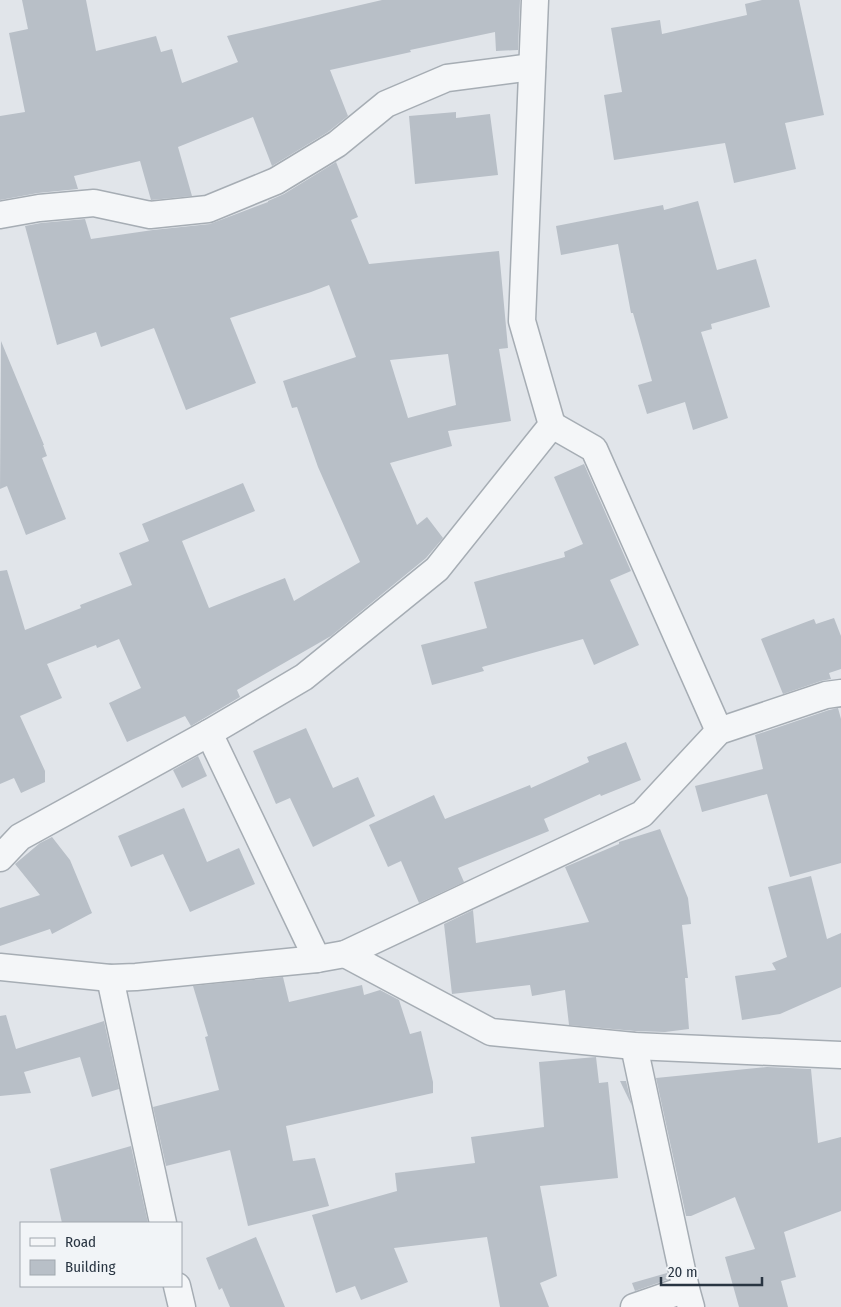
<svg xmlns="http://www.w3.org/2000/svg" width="841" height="1307" viewBox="0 0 841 1307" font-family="'Fira Sans Condensed',sans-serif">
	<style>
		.building { fill: #b8bfc7; fill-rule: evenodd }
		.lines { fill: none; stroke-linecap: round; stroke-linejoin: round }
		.street-casing { stroke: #a6adb4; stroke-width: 29 }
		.street { stroke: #f4f6f8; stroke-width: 26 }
	</style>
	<rect width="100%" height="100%" fill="#e1e5ea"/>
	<!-- building -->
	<g class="building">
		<polygon points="22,0 86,0 96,51 156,36 161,52 172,49 182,83 238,62 227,36 382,0 520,0 518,50 496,51 495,32 410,50 411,52 330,70 348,116 328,132 272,166 253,117 178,147 192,196 151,200 140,161 74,176 78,189 38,193 0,200 0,116 25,112 9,33 28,29"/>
		<polygon points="762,0 799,0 824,115 785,123 796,169 734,183 725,143 614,160 604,95 622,92 611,28 660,20 662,34 747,15 745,4"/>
		<polygon points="456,112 456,118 490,114 498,175 415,184 409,116"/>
		<path d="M336,162l22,55 -7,3 18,44 130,-13 9,97 -9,1 12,72 -63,10 4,15 -62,17 27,62 10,-8 16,21 -17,20 -95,78 -94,54 3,7 -49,29 -6,-10 -58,26 -18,-39 32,-15 -22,-49 -22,9 -1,-3 -49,19 15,34 -42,18 25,55v11l-24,11 -7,-15 -14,6v-213l7,-1 18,60 56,-22 -1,-3 52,-20 -13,-32 30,-12 -7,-17 101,-41 12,28 -73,30 27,67 76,-30 9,23 66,-39 -42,-95 -21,-60 -5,1 -9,-27 73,-24 -27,-72 -18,7 -81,26 26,65 -70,27 -32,-82 -53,19 -5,-15 -39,13 -32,-119 16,-3 44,-4 6,20 62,-9 57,-6 58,-22v-1l16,-7zM448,354l8,51 -48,13 -18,-58z"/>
		<polygon points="698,201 717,270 756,259 770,307 711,324 712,329 701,332 728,418 693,430 685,402 647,414 638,385 652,381 633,313 631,313 618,244 561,255 556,226 663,205 664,210"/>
		<polygon points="1,341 44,445 43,445 47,456 42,458 66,519 26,535 7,486 0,489"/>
		<polygon points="584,464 631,571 610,580 639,645 594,665 583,639 482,667 484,671 432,685 421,645 487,628 474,582 565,557 564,552 583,544 554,477"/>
		<polygon points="834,618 841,636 841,669 829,673 831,679 821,681 783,694 761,639 814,619 816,624"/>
		<polygon points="838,708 841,719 841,863 790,877 767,794 702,812 695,786 763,769 755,735 829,710"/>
		<polygon points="306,728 333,788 358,777 375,816 313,847 290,798 276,804 253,751"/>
		<polygon points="626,742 641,780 601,796 600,794 544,819 549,831 458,868 464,882 419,903 401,861 388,867 369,825 434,795 445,819 530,785 531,788 589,762 587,757"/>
		<polygon points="198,756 207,776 182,788 173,770"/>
		<polygon points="184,808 207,862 239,848 255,884 190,912 163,854 131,867 118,836"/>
		<polygon points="660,829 688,898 691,924 682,925 688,978 685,978 689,1029 665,1032 635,1031 569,1025 565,990 532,996 530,985 452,994 444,924 473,910 476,943 589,922 565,867 619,844 619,842"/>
		<polygon points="52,837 70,860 92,913 52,934 50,929 0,946 0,908 40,895 15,864 40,843"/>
		<polygon points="811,876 827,939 841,933 841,987 780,1014 742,1020 735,976 776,970 772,963 787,957 768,887"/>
		<polygon points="283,977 289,1002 362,985 364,995 380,990 399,1000 410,1034 421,1031 433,1082 433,1093 286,1126 293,1161 315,1158 329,1206 248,1226 230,1150 166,1166 153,1107 219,1090 205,1037 208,1036 193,986"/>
		<polygon points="6,1015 16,1049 104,1021 119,1089 92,1097 80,1057 24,1072 31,1093 0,1096 0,1016"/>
		<polygon points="596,1057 599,1083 608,1082 618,1178 540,1186 557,1276 540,1283 549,1307 500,1307 487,1237 394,1248 408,1282 361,1300 355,1286 336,1293 312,1215 397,1191 395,1173 475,1163 471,1137 544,1127 539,1062"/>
		<polygon points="767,1067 811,1069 818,1143 841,1137 841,1211 784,1232 796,1277 781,1281 788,1307 739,1307 725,1257 755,1249 735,1197 691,1216 686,1216 656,1078"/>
		<polygon points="620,1081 626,1081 632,1106"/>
		<polygon points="131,1146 148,1223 62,1223 50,1169"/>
		<polygon points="256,1237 285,1307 230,1307 222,1288 219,1290 206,1258"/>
		<polygon points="667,1273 669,1279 635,1291 632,1283"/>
	</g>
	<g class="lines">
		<!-- street casing -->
		<g class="street-casing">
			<g id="street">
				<polyline points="0,215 39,208 94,203 150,215 208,209 276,181 337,144 386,104 447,78 532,67"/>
				<polyline points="552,425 594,449 719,731"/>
				<polyline points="209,733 317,959"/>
				<polyline points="0,858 20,837 209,733 304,677 437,569 552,425 522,321 535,0"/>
				<polyline points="345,954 491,1032 634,1046 841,1055"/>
				<polyline points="0,967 110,978 136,977 317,959 345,954 642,814 719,731 826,695 841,693"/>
				<polyline points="110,978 163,1223"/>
				<polyline points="634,1046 686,1289 691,1307"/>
				<polyline points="177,1286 182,1307"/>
				<polyline points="634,1307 686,1289"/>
			</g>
		</g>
		<!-- street -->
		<use href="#street" class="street"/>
	</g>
	<!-- legend -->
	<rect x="20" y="1222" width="162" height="65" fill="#f1f4f7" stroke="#a1a8af"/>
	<rect x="30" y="1238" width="25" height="8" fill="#f4f6f8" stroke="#a1a8af"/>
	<text x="65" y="1247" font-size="15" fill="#293542">Road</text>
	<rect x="30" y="1260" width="25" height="15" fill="#b8bfc7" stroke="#a1a8af"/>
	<text x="65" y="1272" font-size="15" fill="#293542">Building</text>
	<!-- scale -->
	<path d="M661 1277v8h101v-8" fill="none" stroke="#293542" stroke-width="2.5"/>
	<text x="668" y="1277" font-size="15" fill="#293542" stroke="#f1f4f7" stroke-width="4" paint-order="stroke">20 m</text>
</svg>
